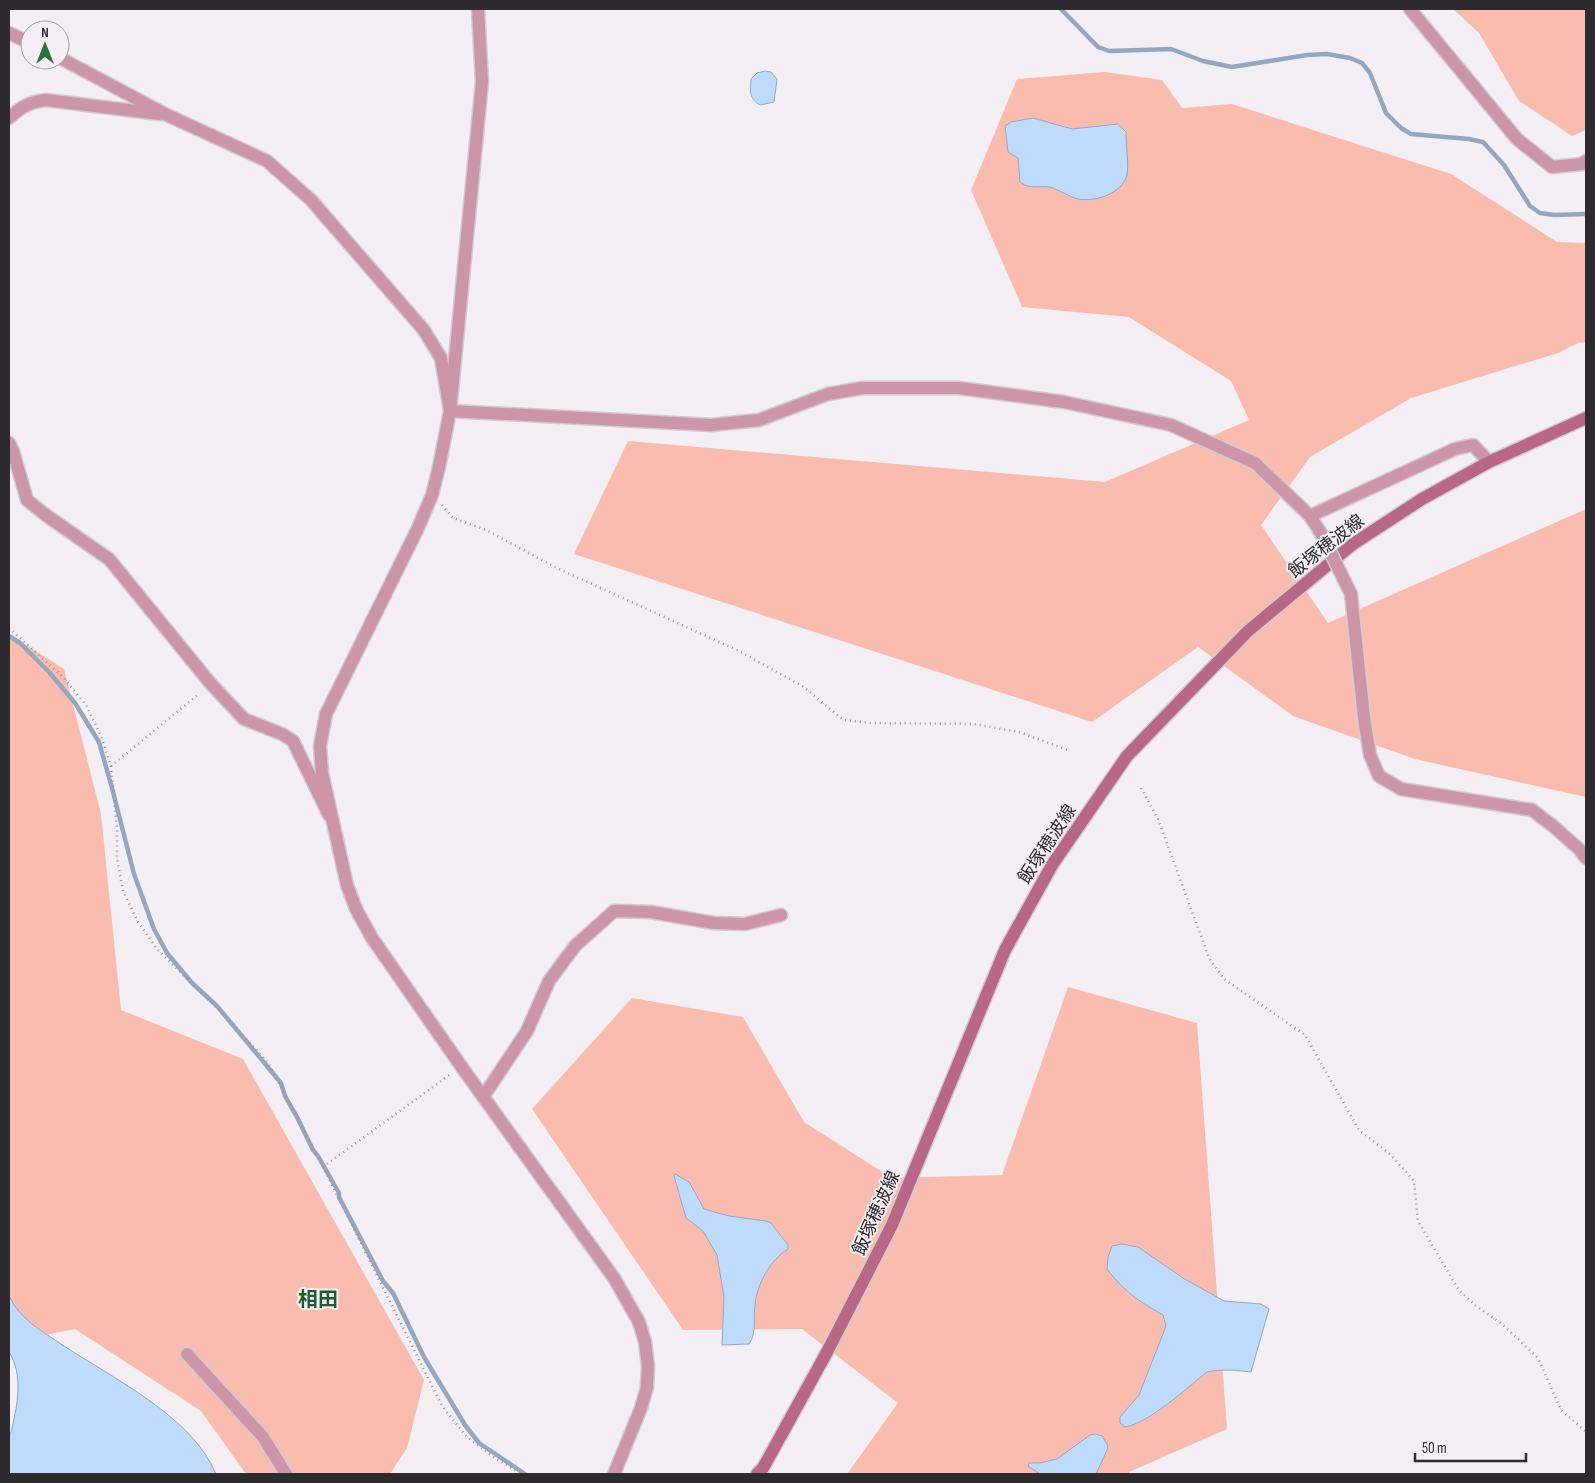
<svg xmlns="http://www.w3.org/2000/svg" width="1595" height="1483" viewBox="0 0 1595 1483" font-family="'Sofia Sans Condensed','Noto Sans JP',sans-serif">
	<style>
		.green { fill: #fabcae }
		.water { fill: #bfdcff; stroke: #94a7c0 }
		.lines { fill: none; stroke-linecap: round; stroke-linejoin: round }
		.stream { stroke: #94a7c0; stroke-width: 4.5 }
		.minor-casing { stroke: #d0cbd1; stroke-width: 15 }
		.tertiary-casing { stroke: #d0cbd1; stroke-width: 15 }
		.secondary-casing { stroke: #d0cbd1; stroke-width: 15 }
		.path { stroke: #999499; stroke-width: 2.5; stroke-dasharray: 1 4; stroke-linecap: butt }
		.minor { stroke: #cd96a8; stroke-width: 12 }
		.tertiary { stroke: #cd96a8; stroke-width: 12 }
		.secondary { stroke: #b86884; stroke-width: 12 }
		.minor-bridge-casing { stroke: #d0cbd1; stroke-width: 15; stroke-linecap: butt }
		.minor-bridge { stroke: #cd96a8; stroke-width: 12 }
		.labels { text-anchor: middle; stroke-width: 4; stroke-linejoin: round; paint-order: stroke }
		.street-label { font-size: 18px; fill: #2e2b2e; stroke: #f4eef5 }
		.quarter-label { font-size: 20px; font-weight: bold; fill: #1d5c2c; stroke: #f4eef5 }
	</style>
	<rect width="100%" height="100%" fill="#f4eef5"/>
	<!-- green -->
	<g class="green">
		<polygon points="1453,9 1586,9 1586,130 1572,136 1519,101 1479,33"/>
		<polygon points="1105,72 1162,80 1182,108 1232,104 1451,174 1557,242 1586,243 1586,342 1578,343 1558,353 1411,398 1310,457 1261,525 1328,623 1586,509 1586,797 1415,759 1293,716 1198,647 1092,722 574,554 628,441 1105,482 1249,420 1231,381 1129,317 1022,307 971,190 1017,79"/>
		<polygon points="9,634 64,669 101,814 121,1010 243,1059 424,1380 407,1448 390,1474 246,1474 201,1411 75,1329 9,1342"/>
		<polygon points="1068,987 1197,1023 1227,1429 1129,1472 1129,1474 847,1474 898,1403 802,1329 683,1330 532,1109 632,998 743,1017 804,1122 892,1178 1002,1175"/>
	</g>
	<!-- water -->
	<g class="water">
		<path d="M765,71l6,1 6,7 -3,23 -14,3c-11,-6 -10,-14 -9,-26l6,-6z"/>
		<path d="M1033,118l39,11 46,-5 8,8v4c0,11 3,29 1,39 -5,19 -32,27 -49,24 -8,-2 -17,-8 -25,-11 -12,-4 -22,3 -33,-6l-2,-24 -10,-6 -3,-26 6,-4z"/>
		<path d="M675,1174l14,8 15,27 25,7 37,5 5,2 17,22v4c-18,11 -31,35 -33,56 -2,12 2,29 -6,39l-27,1 2,-48 -7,-42 -14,-24 -17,-13 -12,-42z"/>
		<path d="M1122,1244l16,3 45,31 41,23 37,3 8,5 -18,63c-15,-2 -29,-3 -44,0 -20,16 -58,51 -82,55l-5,-4v-6l19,-22 27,-69 -3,-11c-26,-15 -37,-22 -56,-46l1,-12 4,-11z"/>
		<path d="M9,1296c11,23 31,34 52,48 51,34 131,72 155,130h-207c0,-11 -2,-24 0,-35 0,-4 3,-7 3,-11 6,-25 11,-54 -3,-76z"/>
		<polygon points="1095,1434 1102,1436 1107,1444 1108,1448 1096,1474 1040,1474 1028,1466 1029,1463 1040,1463 1057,1459 1090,1435"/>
	</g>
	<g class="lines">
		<!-- stream -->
		<g class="stream">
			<polyline points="1061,9 1098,47 1109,51 1171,49 1203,61 1232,67 1307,55 1327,54 1350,58 1362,63 1370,73 1386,113 1401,128 1411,134 1469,139 1483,142 1504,165 1530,206 1540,213 1554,215 1586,214"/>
			<polyline points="9,636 20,643 49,672 75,703 99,742 112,788 134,874 154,929 167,953 192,983 217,1006 281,1083 285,1096 297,1117 313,1150 318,1156 339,1193 339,1197 383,1281 393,1293 424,1357 465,1425 479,1443 525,1474"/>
		</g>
		<!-- minor casing -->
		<g class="minor-casing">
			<g id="minor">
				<polyline points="1410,9 1517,139 1552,167 1582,164 1586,161"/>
				<polyline points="9,33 30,43"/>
				<polyline points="60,58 167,115 267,161 311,200 423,329 441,358 450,411 711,425 759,420 828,394 862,388 959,388 1064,402 1171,425 1255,463 1310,516 1322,535"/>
				<path d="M9,118c12,-11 20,-16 37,-18l114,14"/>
				<polyline points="9,443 13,451 27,500 47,516 109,559 211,684 244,719 282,734 293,741 329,815"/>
				<polyline points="1310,516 1455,449 1473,445 1489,462"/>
				<polyline points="1351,594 1364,718 1370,755 1379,776 1401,789 1532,810 1553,826 1579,849 1586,858"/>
				<polyline points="483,1097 527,1031 549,981 575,946 614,911 651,912 714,923 745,924 781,915"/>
				<polyline points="187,1354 263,1437 286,1474"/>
			</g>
		</g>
		<!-- tertiary casing -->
		<g class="tertiary-casing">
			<polyline id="tertiary" points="478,9 482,82 450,411 439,467 432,495 418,528 326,714 320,746 322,773 347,885 356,909 372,938 461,1066 614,1278 639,1322 645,1342 648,1366 647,1387 641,1408 614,1474"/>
		</g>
		<!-- secondary casing -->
		<g class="secondary-casing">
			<polyline id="secondary" points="757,1474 763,1468 827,1352 892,1225 1005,950 1052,865 1127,756 1248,631 1353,544 1422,499 1489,462 1586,418"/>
		</g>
		<!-- path -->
		<g class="path">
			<polyline points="442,505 453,518 486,530 557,568 739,651 804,687 843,720 871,723 974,724 1019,732 1070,751"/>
			<polyline points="9,628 63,677 86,705 101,736 111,766 117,830 117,859 123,891 138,922 157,949 229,1020 269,1064 323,1167 442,1406 467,1437 495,1458 522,1474"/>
			<polyline points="111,766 200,693"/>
			<polyline points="1141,788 1158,819 1209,958 1224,979 1305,1035 1359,1130 1391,1155 1414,1181 1418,1221 1458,1289 1476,1306 1502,1324 1538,1358 1561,1410 1586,1432"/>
			<polyline points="323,1167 452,1073"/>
		</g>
		<!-- minor -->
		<use href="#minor" class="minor"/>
		<!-- tertiary -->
		<use href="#tertiary" class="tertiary"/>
		<!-- secondary -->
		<use href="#secondary" class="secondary"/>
		<!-- minor-bridge casing -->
		<g class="minor-bridge-casing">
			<polyline id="minor-bridge" points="1322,535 1351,594"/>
		</g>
		<!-- minor-bridge -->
		<use href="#minor-bridge" class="minor-bridge"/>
	</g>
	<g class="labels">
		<!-- street labels -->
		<g class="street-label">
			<text transform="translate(1326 546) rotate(-38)" y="6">飯塚穂波線</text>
			<text transform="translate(1047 844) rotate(-57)" y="6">飯塚穂波線</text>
			<text transform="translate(876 1213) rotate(-66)" y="6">飯塚穂波線</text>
		</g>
		<!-- quarter labels -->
		<g class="quarter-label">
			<text x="318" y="1306">相田</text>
		</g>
	</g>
	<!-- border -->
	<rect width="1595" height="1483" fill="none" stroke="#2e2b2e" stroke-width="20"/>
	<!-- north arrow -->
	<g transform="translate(45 45)"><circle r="24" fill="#f4eef5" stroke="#a5a0a5"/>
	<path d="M0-4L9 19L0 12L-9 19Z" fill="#2d713c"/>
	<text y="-8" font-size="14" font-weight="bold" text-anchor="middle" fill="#2e2b2e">N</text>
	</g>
	<!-- scale -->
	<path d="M1415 1453v8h111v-8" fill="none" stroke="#2e2b2e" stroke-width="2.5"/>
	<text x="1422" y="1453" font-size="15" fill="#2e2b2e" stroke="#f4eef5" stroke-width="4" paint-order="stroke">50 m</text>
</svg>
